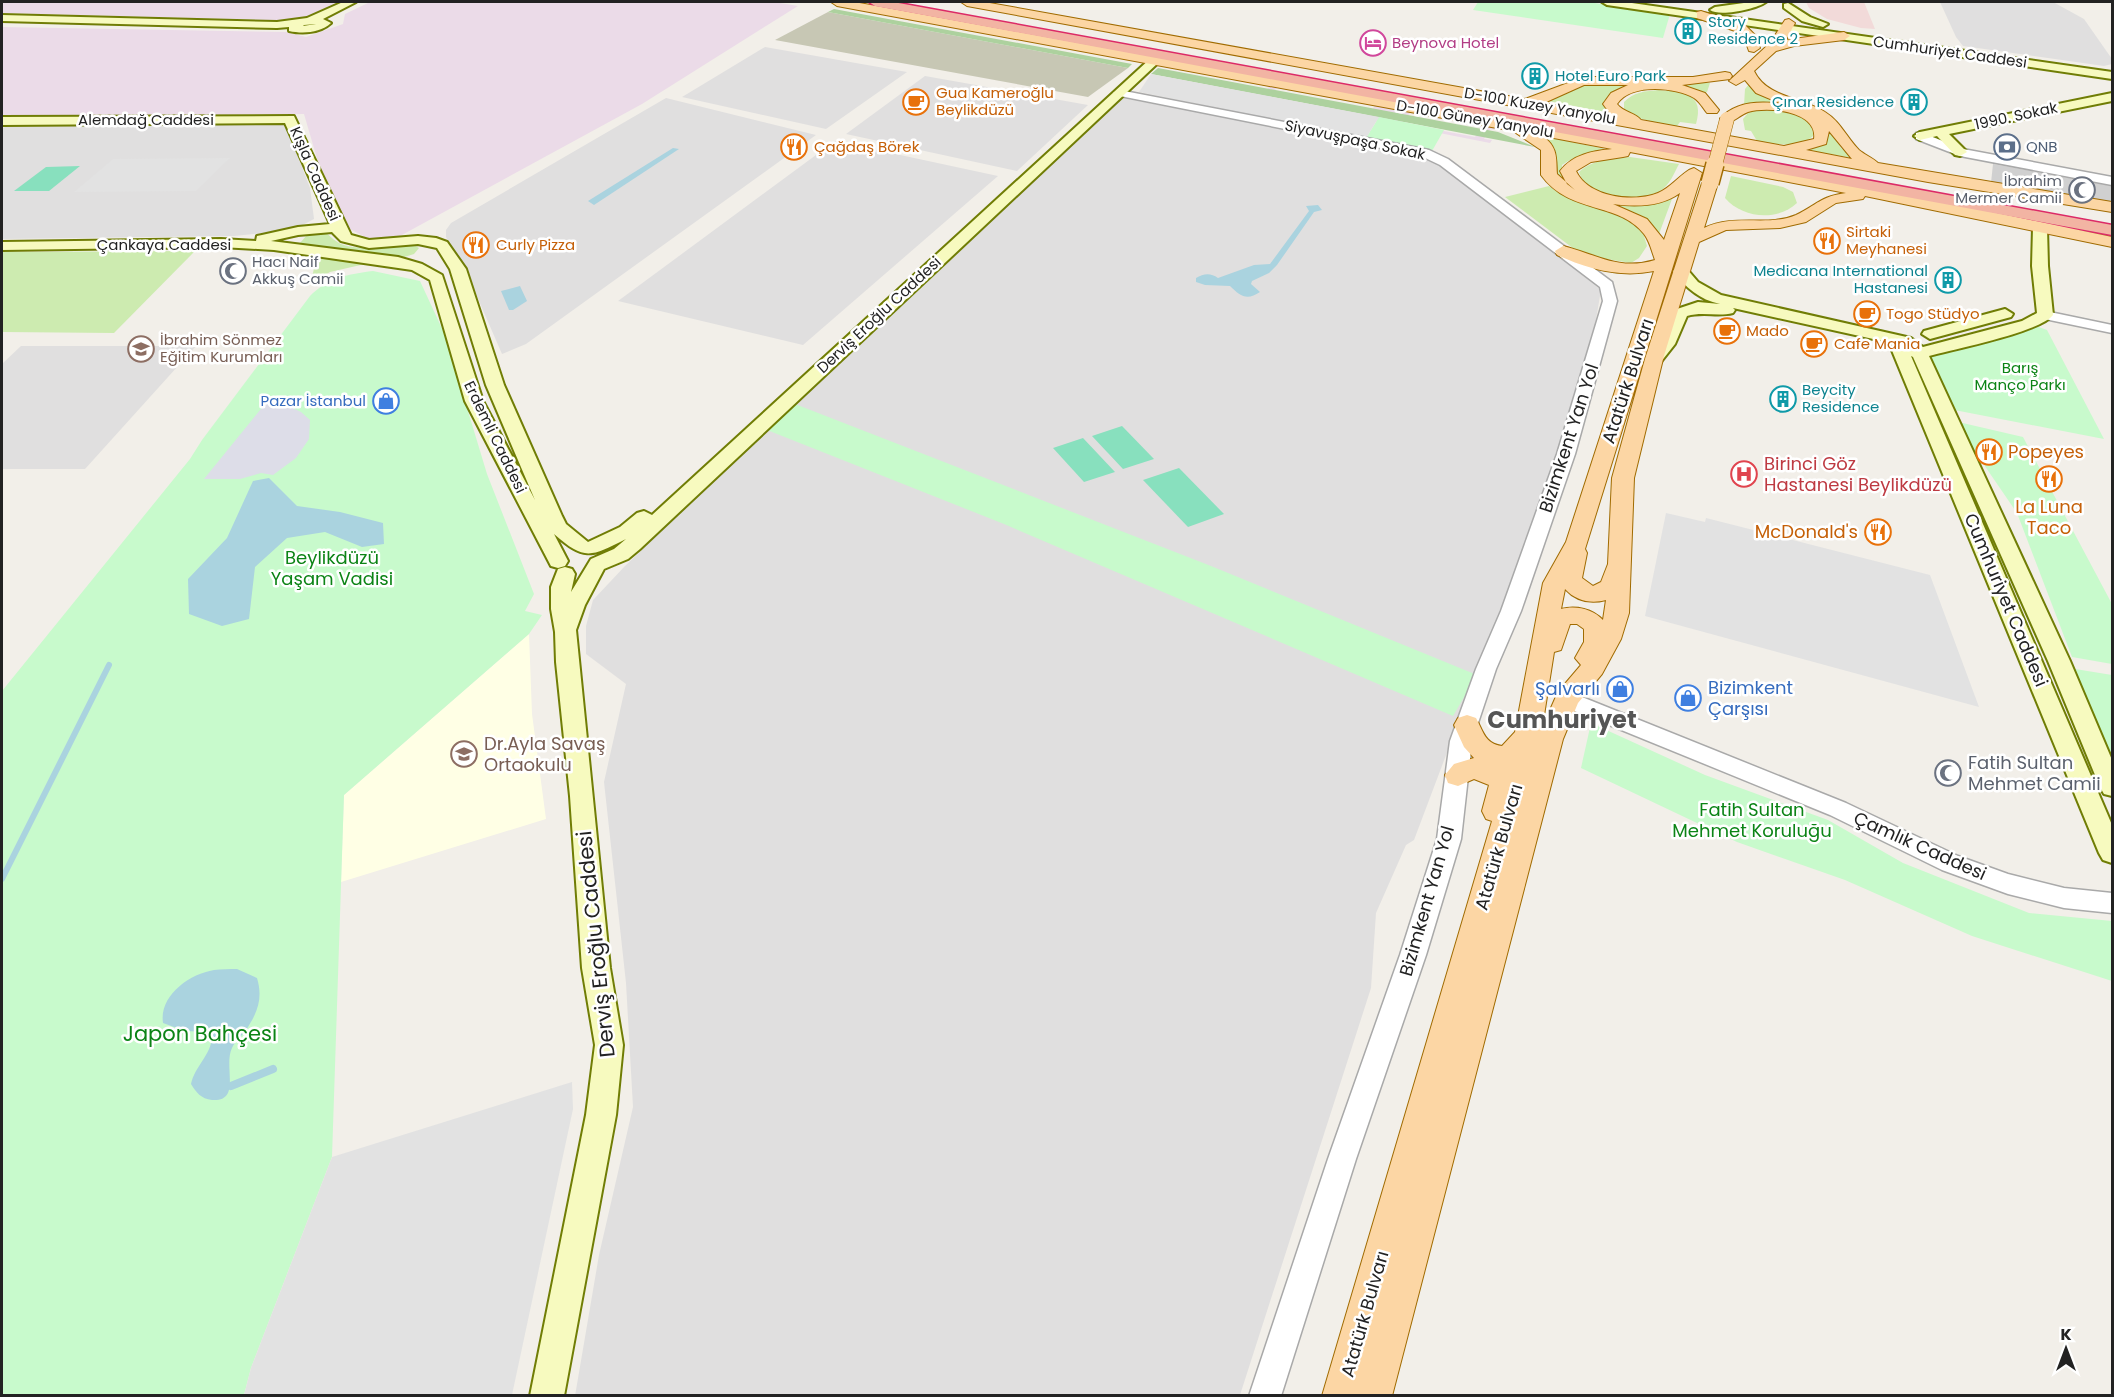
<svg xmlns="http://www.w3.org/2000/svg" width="2114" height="1397" viewBox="0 0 2114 1397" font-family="Poppins,sans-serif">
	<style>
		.residential { fill: #e0dfdf }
		.commercial { fill: #f2dad9 }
		.industrial { fill: #ebdbe8; fill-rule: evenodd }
		.education { fill: #ffffe5 }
		.religious { fill: #d0d0d0 }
		.construction { fill: #c7c7b4 }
		.grass { fill: #cdebb0 }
		.forest { fill: #add19e }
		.park { fill: #c8facc }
		.pitch { fill: #88e0be }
		.parking { fill: #e2e2e2 }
		.plaza { fill: #dddde8 }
		.water { fill: #aad3df }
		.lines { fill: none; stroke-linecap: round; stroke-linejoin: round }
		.stream-far1 { stroke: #aad3df; stroke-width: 6 }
		.stream { stroke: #aad3df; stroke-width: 8 }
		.tertiary-casing { stroke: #a9a9a9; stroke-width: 3 }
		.secondary-casing { stroke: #707d05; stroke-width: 4 }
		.primary-casing { stroke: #a06b00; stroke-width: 2 }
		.trunk-casing { stroke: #dc2a67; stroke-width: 3 }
		.tertiary { fill: #fff; fill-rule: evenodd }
		.secondary { fill: #f7fabf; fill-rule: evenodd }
		.primary { fill: #fcd6a4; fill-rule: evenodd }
		.trunk { fill: #f2b4a3; fill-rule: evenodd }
		.primary-bridge-far1-casing { stroke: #a06b00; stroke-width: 15; stroke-linecap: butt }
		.primary-bridge-casing { stroke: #a06b00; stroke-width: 20; stroke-linecap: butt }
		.primary-bridge-far1 { stroke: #fcd6a4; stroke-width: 14 }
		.primary-bridge { stroke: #fcd6a4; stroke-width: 17 }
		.labels { text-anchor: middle; stroke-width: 5; stroke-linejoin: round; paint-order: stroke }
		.far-culture-label { font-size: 15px; fill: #0d838f; stroke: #fff; text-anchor: start }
		.far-hotel-label { font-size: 15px; fill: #b23c85; stroke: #fff; text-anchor: start }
		.far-street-label { font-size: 15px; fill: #222; stroke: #fff }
		.far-food-label { font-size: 15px; fill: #c56008; stroke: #fff; text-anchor: start }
		.far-service-label { font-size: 15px; fill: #4e5e75; stroke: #fff; text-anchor: start }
		.far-worship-label { font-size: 15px; fill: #5b616d; stroke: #fff; text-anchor: end }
		.far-education-label { font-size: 15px; fill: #785e54; stroke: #fff; text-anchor: start }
		.far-park-label { font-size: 15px; fill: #0c8416; stroke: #fff }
		.far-shop-label { font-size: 15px; fill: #366cbe; stroke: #fff; text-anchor: end }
		.street-label { font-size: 18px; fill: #222; stroke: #fff }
		.food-label { font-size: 18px; fill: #c56008; stroke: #fff; text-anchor: start }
		.health-label { font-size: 18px; fill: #be3a42; stroke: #fff; text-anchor: start }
		.park-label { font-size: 18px; fill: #0c8416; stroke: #fff }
		.shop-label { font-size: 18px; fill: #366cbe; stroke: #fff; text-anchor: start }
		.education-label { font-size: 18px; fill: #785e54; stroke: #fff; text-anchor: start }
		.worship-label { font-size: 18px; fill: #5b616d; stroke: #fff; text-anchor: start }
		.near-street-label { font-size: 21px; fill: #222; stroke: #fff }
		.near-park-label { font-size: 21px; fill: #0c8416; stroke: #fff }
		.district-label { font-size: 24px; font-weight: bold; fill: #555; stroke: #fff }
	</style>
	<rect width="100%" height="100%" fill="#f2efe9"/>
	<!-- residential -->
	<g class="residential">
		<polygon points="1940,2 2053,2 2084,19 2112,59 2112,64 2104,66 1963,46 1956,37"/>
		<polygon points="765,47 907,72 826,129 682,97"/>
		<polygon points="925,76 1088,105 1017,171 846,134"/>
		<polygon points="666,98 816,135 526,344 502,354 466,271 446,237 446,230 451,223"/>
		<polygon points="1122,98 1419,154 1438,160 1601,290 1592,343 1540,506 1414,840 1406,845 1376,913 1371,988 1240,1395 575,1396 599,1255 633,1107 626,983 604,782 626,684 586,654 586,626 593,600 625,566 1109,105"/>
		<polygon points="284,120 310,188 314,219 293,230 234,236 2,239 2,128 15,124"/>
		<polygon points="835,141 998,176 803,345 618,301"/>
		<polygon points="21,346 196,346 85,469 2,469 2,364"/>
	</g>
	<!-- commercial -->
	<polygon class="commercial" points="1806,2 1864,2 1875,29 1861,28 1827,19 1809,8"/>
	<!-- industrial -->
	<g class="industrial">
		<polygon points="2,2 343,2 298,21 2,13"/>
		<polygon points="370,2 774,2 798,6 642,104 400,236 386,240 367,238 348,228 321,172 304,114 2,117 2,27 286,32 306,37 343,24 345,14"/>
		<path d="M1261,82l239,46 -1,2 -9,-1 -6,10 8,1 -2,3 -243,-48 13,1 9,-9 -10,-3zM1277,88l97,18v1l-7,9 -99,-19zM1410,113l72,14 -7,10 -73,-14z"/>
	</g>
	<!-- education -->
	<polygon class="education" points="529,634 532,714 546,819 341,882 344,795"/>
	<!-- religious -->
	<polygon class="religious" points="1993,164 2112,186 2112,204 1991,183"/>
	<!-- construction -->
	<polygon class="construction" points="828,12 1128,68 1088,97 775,40"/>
	<!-- grass -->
	<g class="grass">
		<polygon points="1624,81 1710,83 1707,92 1702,93 1692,89 1624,87 1610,94 1604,101 1605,107 1610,113 1548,101 1576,85"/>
		<path d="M1749,84l82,45 10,19 12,10 -47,-8c11,-3 26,-6 21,-21l-53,-25 -30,1 1,-16z"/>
		<path d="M1659,90c25,2 46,4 37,34l-16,-2 -3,4c-17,-2 -39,-6 -53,-16v-8c10,-10 21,-11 35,-12z"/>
		<path d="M1760,109c17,1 55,2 53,27 -13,13 -39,8 -56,5l-6,-10 -6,-1 -2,-11 5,-6z"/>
		<path d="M1547,137l68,14c-19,1 -37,2 -53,14v8l5,10 39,17 66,-1 -13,35c-23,-30 -74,-22 -99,-51 -7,-8 -13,-33 -17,-44z"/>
		<path d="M1630,157l49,7c-5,9 -9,21 -19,27 -20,12 -74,7 -81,-19 14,-13 33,-13 51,-15z"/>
		<path d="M1731,176l52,11 10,5 4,11c-20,19 -55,15 -72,-5z"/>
		<path d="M1549,186c28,23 73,21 97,49l-2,1 3,10 -8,12 -8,5 -49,-8 -77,-58z"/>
		<path d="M321,232c9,1 8,5 15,9 9,7 25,7 37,6 14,0 33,-8 46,1l-5,6 -13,4 -98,-13 -3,-2 7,-8z"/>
		<polygon points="195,251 114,333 2,332 2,252"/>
		<polygon points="307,256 365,264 330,272 311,283 314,268"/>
	</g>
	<!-- forest -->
	<g class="forest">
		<polygon points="834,9 1132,64 1128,68 828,12"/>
		<polygon points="1158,68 1498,132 1535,147 1151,74"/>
	</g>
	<!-- park -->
	<g class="park">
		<polygon points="1478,2 1588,2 1670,14 1663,38 1473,10"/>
		<polygon points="1379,117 1444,130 1432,151 1366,138"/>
		<path d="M373,271l47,10 25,54 42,139 47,120 -9,17 17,4 -13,19 -185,161 -12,362 -81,211 -7,27 -242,1v-705l188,-232 12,-19 108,-144c18,-18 38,-22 63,-25z"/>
		<polygon points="2036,326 2047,330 2104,439 1944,408 1925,354"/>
		<polygon points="795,404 1211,566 1477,675 1453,716 1004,524 767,430"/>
		<polygon points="1954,421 2023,437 2112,604 2112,664 2072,657 2017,513"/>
		<polygon points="2069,668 2112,675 2112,767"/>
		<polygon points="1591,723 1705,775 1828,820 1903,863 2029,913 2112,921 2112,981 1972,936 1845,880 1737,842 1581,768"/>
	</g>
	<!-- pitch -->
	<g class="pitch">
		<polygon points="80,166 49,191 14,191 46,167"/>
		<polygon points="1122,426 1154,459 1123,469 1092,436"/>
		<polygon points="1083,438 1115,472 1084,482 1053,448"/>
		<polygon points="1179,468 1224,514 1188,527 1143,480"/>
	</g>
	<!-- parking -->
	<g class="parking">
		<polygon points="1151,74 1379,117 1366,138 1139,92"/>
		<polygon points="230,158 196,191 74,192 113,159"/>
		<polygon points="1666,513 1705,522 1706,518 1930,575 1979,707 1645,616"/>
		<polygon points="572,1082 573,1109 512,1395 244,1395 251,1368 332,1157"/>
	</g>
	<!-- plaza -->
	<polygon class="plaza" points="281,398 284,404 301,412 310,420 309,439 296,458 273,475 261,473 240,479 204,479 269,399"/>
	<!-- water -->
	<g class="water">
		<polygon points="673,148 679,149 594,205 588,201"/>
		<path d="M1318,205l4,5 -8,2 -37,53 -8,8 -17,8 -1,3 9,8c-13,9 -20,4 -30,-6l-25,-1 -9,-3v-4c7,-4 14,-6 22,0l36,-13 16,-1 39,-53 -3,-5z"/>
		<polygon points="520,286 527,301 513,310 509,310 501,291"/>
		<polygon points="269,478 297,506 340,512 383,523 384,544 362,547 325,532 287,538 255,567 249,619 222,626 189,614 188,579 227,538 253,481"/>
		<path d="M237,969l20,9c6,20 1,34 -11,52 -4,6 -11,11 -14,18 -9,18 10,54 -20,52 -11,-1 -16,-8 -21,-16 4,-18 20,-29 21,-47l-3,-5 -24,-1 -22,-8c-4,-27 26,-49 51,-53 7,-1 16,-1 23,-1z"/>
	</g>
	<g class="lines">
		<!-- stream-far1 -->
		<polyline class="stream-far1" points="2,879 109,665"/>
		<!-- stream -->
		<polyline class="stream" points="231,1086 273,1069"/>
		<!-- tertiary casing -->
		<g class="tertiary-casing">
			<g id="tertiary">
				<polygon points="1119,90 1429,150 1448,159 1612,282 1617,301 1575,454 1521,611 1496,669 1472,741 1461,839 1426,955 1356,1159 1281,1396 1249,1396 1328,1159 1400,955 1437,839 1450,741 1476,669 1501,611 1557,454 1603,301 1600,287 1440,165 1421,156 1115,95 1113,93"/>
				<polygon points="1920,132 1963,149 2112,177 2112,185 1960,156 1916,139 1916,133"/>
				<polygon points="2045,311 2112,325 2112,333 2040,318 2038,315 2040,312"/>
				<polygon points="1567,691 1846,803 1958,856 2008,874 2064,888 2112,893 2112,913 2064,908 2008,894 1942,870 1830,815 1560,705 1556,699 1560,693"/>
			</g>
		</g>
		<!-- secondary casing -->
		<g class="secondary-casing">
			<g id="secondary">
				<path d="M343,2h13l-33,17 8,4c-11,10 -28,11 -42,8v-4l-12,1 -275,-7v-6l275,7 30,-4zM316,24l-13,2 1,-1z"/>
				<polygon points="1602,2 1625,2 2112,72 2112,79 1607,5"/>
				<path d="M1751,2h15c-9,7 -47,15 -56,8l5,-3z"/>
				<polygon points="1788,3 1810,17 1828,24 1823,27 1802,21 1784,8 1784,4"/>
				<path d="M1155,57l4,1v4l-519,487 -12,10 -24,10 -19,36 -9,25 34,338 13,77 -7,70 -52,281h-34l56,-281 9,-70 -13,-77 -12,-172 -14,-134 -1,-30 -4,-23v-22l7,-18 7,-2 7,2 3,5 -4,18 20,-33 23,-10 12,-10c-36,18 -41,22 -72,-5l14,27 -3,5 -7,2 -7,-2 -86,-165 -35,-121 -18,-10 -138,-20 -53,-3 -219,3v-8l219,-3 35,2 1,-5 5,-1 36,-8 32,-3 -45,-101 -283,2v-8l292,-1 57,119 18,5 49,-4 18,2 11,4 19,27 38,116 58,131 4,8 22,18 32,-15 17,-14 7,-2 8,4 499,-457zM332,232l9,9 28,7 49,-4 19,4 13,21 36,116 49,115 -52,-99 -41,-126 -20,-11 -24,-7 -127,-16 27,-6z"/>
				<polygon points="2112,93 2112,101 1949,134 1967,152 1960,156 1955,155 1937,136 1920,140 1914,136 1920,132"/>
				<path d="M2040,224l7,4 1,38 5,49c-13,17 -99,34 -124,41l141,305 42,99v36l-8,-2 -4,-7 -52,-126 -135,-304 -2,-1 201,469v38l-9,-3 -4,-7 -208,-505 5,-4 -163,-36 2,2 -2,3c-16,4 -30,-2 -46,3l-12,28 -15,19h-12l-2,-4 13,-16 15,-33 24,-8 22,2c-20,-4 -35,-17 -47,-33l8,-5 5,2 12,14 23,13 190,43 12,9 99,-26 15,-8 -5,-47 1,-38z"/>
				<polygon points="2005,309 2013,314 2011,317 1930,339 1922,334 1924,331"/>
			</g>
		</g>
		<!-- primary casing -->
		<g class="primary-casing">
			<g id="primary">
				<path d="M831,2h23l1042,190 216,45v10l-247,-51 -2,3 -27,4 -30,19 -26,6 -54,2 -27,12 -36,117 -29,119 -5,135 -8,26 -19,35 -24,29 -15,36 -171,657h-70l170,-575 -6,-2 -4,-8 7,-26 -15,-6 -16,7 -10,-3 -3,-8 9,-11 20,-6 -10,-11 -10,-22 4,-7 9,-3 9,3c7,13 9,26 26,28l13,-14 28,-149 23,-41 88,-271c-34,7 -66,-2 -97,-16l-2,-4 8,-5c33,8 55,25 92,14 -3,-8 -5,-18 -11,-26 -26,-33 -74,-19 -103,-59v-25l-28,-19 -676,-125zM1543,136l69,13c-19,2 -39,5 -52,22l7,13 8,6 -18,-16c-1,-17 1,-26 -14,-38zM1630,152l216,41c-25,3 -29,12 -50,22 -28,12 -61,-2 -92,13l14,-45 -8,-5 -8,5 -57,176 -33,119 -4,86 -7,18 -8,4 -11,-8 5,-25 -2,-4 117,-376 -8,-5 -5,2c-11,7 -19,18 -31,23 -25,10 -70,4 -82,-22l15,-9 32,-5 5,-1zM1680,193l-16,47 -17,-21 -34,-15c23,3 48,3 67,-11zM1565,589c11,12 26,15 41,11l-3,20c-10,-11 -27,-15 -42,-11zM1570,624h7l7,5v13l-9,16 6,7 -23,27 -16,36 12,-76 7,-2z"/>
				<path d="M961,2h23l541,97 59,-22h109l32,-5 5,1 2,3 -2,3 -48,6 23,8 14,17 -2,3h-10c-4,-5 -7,-11 -13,-15 -19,-11 -63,-15 -77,6 6,8 19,9 24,16l143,26 30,-7c4,-28 -46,-33 -66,-27 -8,3 -13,9 -21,11l-7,-4c15,-18 41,-18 62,-15l-26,-11 -11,-13 -9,5 -7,-4 41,-38 15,-23 4,-1 6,4 -9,17 58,-8 6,4 -6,4 -50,6 -18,5 -22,20c13,27 48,26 71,41 15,9 22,26 34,38 6,5 14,8 19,13l234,39v10l-184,-30 -961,-176zM1584,85h44l-17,8 -8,11 8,11 -67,-12zM1829,131l23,28 -46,-9 20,-6z"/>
				<polygon points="1701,11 1746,26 1756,36 1760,48 1754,52 1749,51 1744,37 1738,32 1697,18 1697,12"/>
			</g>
		</g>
		<!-- trunk casing -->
		<g class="trunk-casing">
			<polygon id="trunk" points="869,2 893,2 2112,225 2112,235 875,6"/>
		</g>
		<!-- tertiary -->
		<use href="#tertiary" class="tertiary"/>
		<!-- secondary -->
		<use href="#secondary" class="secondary"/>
		<!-- primary -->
		<use href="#primary" class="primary"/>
		<!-- trunk -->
		<use href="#trunk" class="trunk"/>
		<!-- primary-bridge-far1 casing -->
		<g class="primary-bridge-far1-casing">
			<polyline id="primary-bridge-far1" points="1715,165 1727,119"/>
		</g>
		<!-- primary-bridge casing -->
		<g class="primary-bridge-casing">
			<polyline id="primary-bridge" points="1710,183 1715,164"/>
		</g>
		<!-- primary-bridge-far1 -->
		<use href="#primary-bridge-far1" class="primary-bridge-far1"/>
		<!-- primary-bridge -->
		<use href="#primary-bridge" class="primary-bridge"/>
	</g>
	<!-- icons -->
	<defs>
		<g id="building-ring" transform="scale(1.35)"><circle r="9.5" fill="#fff" stroke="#0f9aa8" stroke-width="1.5"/><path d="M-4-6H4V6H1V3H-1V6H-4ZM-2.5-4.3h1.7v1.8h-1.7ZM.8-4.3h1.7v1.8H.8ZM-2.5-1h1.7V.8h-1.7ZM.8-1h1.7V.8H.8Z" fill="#0f9aa8"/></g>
		<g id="hotel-ring" transform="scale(1.35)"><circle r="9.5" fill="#fff" stroke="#d1479c" stroke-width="1.5"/><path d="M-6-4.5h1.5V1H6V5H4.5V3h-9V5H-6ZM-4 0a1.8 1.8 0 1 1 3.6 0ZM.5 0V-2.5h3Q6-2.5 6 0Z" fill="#d1479c"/></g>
		<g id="cafe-ring" transform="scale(1.35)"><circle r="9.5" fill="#fff" stroke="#e8710a" stroke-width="1.5"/><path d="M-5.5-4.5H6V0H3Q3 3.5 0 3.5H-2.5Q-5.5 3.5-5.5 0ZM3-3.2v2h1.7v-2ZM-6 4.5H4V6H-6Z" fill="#e8710a"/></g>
		<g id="restaurant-ring" transform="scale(1.35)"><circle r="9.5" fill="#fff" stroke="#e8710a" stroke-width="1.5"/><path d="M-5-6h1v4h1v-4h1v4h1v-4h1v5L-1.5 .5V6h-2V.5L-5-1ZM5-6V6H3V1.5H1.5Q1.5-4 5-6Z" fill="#e8710a"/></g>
		<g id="bank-ring" transform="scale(1.35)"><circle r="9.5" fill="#fff" stroke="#5c6f8a" stroke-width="1.5"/><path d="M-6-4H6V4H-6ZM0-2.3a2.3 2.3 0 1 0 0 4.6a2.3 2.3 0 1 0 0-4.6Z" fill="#5c6f8a"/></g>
		<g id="mosque-ring" transform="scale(1.35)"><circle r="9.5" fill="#fff" stroke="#6b7280" stroke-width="1.5"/><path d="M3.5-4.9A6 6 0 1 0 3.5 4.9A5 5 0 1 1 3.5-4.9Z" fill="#6b7280"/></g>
		<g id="school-ring" transform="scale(1.35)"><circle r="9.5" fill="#fff" stroke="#8d6e63" stroke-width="1.5"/><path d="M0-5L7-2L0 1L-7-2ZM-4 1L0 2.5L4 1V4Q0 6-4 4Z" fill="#8d6e63"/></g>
		<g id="shop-ring" transform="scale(1.35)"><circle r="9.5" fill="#fff" stroke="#3f7fe0" stroke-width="1.5"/><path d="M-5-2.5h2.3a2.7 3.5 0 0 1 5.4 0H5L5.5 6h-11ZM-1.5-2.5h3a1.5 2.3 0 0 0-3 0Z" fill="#3f7fe0"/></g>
		<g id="hospital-ring" transform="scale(1.35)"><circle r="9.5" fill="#fff" stroke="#e0444e" stroke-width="1.5"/><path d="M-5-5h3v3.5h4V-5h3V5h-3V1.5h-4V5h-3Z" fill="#e0444e"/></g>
	</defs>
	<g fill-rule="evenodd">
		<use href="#building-ring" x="1688" y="31"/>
		<use href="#hotel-ring" x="1373" y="43"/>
		<use href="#building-ring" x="1535" y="76"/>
		<use href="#cafe-ring" x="916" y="102"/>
		<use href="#building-ring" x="1914" y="102"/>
		<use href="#restaurant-ring" x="794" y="147"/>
		<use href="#bank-ring" x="2007" y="147"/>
		<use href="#mosque-ring" x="2082" y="190"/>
		<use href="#restaurant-ring" x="1827" y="241"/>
		<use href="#restaurant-ring" x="476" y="245"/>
		<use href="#mosque-ring" x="233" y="271"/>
		<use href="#building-ring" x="1948" y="280"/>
		<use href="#cafe-ring" x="1867" y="314"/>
		<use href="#cafe-ring" x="1727" y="331"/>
		<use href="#cafe-ring" x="1814" y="344"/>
		<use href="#school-ring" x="141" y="349"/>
		<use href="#building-ring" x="1783" y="399"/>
		<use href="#shop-ring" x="386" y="401"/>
		<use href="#restaurant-ring" x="1989" y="452"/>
		<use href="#hospital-ring" x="1744" y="474"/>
		<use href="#restaurant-ring" x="2049" y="479"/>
		<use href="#restaurant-ring" x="1878" y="532"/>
		<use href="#shop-ring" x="1620" y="689"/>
		<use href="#shop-ring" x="1688" y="698"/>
		<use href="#school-ring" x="464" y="754"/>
		<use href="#mosque-ring" x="1948" y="773"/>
	</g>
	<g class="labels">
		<!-- far-culture labels -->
		<g class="far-culture-label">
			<text x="1708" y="27">Story<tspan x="1708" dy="17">Residence 2</tspan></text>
			<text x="1555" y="81">Hotel Euro Park</text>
			<text x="1894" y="107" text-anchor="end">Çınar Residence</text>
			<text x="1928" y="276" text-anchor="end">Medicana International<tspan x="1928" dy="17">Hastanesi</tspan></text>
			<text x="1802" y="395">Beycity<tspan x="1802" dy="17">Residence</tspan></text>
		</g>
		<!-- far-hotel labels -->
		<g class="far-hotel-label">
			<text x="1392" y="48">Beynova Hotel</text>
		</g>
		<!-- far-street labels -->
		<g class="far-street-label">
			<text transform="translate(1950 52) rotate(8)" y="5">Cumhuriyet Caddesi</text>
			<text transform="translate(1540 106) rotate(10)" y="5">D-100 Kuzey Yanyolu</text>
			<text transform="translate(2016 116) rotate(-12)" y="5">1990. Sokak</text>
			<text transform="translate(1475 119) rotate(10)" y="5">D-100 Güney Yanyolu</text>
			<text x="146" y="125">Alemdağ Caddesi</text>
			<text transform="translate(1355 140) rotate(12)" y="5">Siyavuşpaşa Sokak</text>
			<text transform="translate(315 174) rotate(66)" y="5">Kışla Caddesi</text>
			<text x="164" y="250">Çankaya Caddesi</text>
			<text transform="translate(879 315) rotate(-43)" y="5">Derviş Eroğlu Caddesi</text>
			<text transform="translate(495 437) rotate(64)" y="5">Erdemli Caddesi</text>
		</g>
		<!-- far-food labels -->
		<g class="far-food-label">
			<text x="936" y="98">Gua Kameroğlu<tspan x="936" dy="17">Beylikdüzü</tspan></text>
			<text x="814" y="152">Çağdaş Börek</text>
			<text x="1846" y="237">Sirtaki<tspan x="1846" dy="17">Meyhanesi</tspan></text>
			<text x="496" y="250">Curly Pizza</text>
			<text x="1886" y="319">Togo Stüdyo</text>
			<text x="1746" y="336">Mado</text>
			<text x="1834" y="349">Cafe Mania</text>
		</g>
		<!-- far-service labels -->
		<g class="far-service-label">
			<text x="2026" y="152">QNB</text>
		</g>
		<!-- far-worship labels -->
		<g class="far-worship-label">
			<text x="2062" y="186">İbrahim<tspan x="2062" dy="17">Mermer Camii</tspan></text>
			<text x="252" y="267" text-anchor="start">Hacı Naif<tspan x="252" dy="17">Akkuş Camii</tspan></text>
		</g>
		<!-- far-education labels -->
		<g class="far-education-label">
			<text x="160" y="345">İbrahim Sönmez<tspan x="160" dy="17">Eğitim Kurumları</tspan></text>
		</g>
		<!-- far-park labels -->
		<g class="far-park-label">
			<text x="2020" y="373">Barış<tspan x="2020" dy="17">Manço Parkı</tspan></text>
		</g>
		<!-- far-shop labels -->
		<g class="far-shop-label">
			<text x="366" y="406">Pazar İstanbul</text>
		</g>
		<!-- street labels -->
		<g class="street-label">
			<text transform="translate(1628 381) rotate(-72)" y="6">Atatürk Bulvarı</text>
			<text transform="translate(1569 438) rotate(-72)" y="6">Bizimkent Yan Yol</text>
			<text transform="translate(2006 600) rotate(67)" y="6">Cumhuriyet Caddesi</text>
			<text transform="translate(1920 846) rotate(24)" y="6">Çamlık Caddesi</text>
			<text transform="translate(1499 847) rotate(-74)" y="6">Atatürk Bulvarı</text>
			<text transform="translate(1427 901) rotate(-74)" y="6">Bizimkent Yan Yol</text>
			<text transform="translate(1365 1314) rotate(-74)" y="6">Atatürk Bulvarı</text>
		</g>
		<!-- food labels -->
		<g class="food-label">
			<text x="2008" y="458">Popeyes</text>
			<text x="2049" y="513" text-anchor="middle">La Luna<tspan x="2049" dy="21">Taco</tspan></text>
			<text x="1858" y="538" text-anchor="end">McDonald's</text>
		</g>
		<!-- health labels -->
		<g class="health-label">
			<text x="1764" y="470">Birinci Göz<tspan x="1764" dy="21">Hastanesi Beylikdüzü</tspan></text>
		</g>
		<!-- park labels -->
		<g class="park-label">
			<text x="332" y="564">Beylikdüzü<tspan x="332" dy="21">Yaşam Vadisi</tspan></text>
			<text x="1752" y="816">Fatih Sultan<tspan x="1752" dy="21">Mehmet Koruluğu</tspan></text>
		</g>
		<!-- shop labels -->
		<g class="shop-label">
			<text x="1708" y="694">Bizimkent<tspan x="1708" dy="21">Çarşısı</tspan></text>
			<text x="1600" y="695" text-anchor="end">Şalvarlı</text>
		</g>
		<!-- education labels -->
		<g class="education-label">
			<text x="484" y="750">Dr.Ayla Savaş<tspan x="484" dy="21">Ortaokulu</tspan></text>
		</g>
		<!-- worship labels -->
		<g class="worship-label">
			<text x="1968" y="769">Fatih Sultan<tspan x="1968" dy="21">Mehmet Camii</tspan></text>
		</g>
		<!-- near-street labels -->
		<g class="near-street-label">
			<text transform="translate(596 944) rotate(-96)" y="7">Derviş Eroğlu Caddesi</text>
		</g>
		<!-- near-park labels -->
		<g class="near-park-label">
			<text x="200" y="1041">Japon Bahçesi</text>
		</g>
		<!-- district labels -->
		<g class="district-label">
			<text x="1562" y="728">Cumhuriyet</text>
		</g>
	</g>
	<!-- border -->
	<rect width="2114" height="1397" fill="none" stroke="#222222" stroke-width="6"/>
	<!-- north arrow -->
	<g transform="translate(2066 1349)" stroke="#ffffff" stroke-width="4.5" paint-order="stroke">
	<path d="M0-4.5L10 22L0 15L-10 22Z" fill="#222222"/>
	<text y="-9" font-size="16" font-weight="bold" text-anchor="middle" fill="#222222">K</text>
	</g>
</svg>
